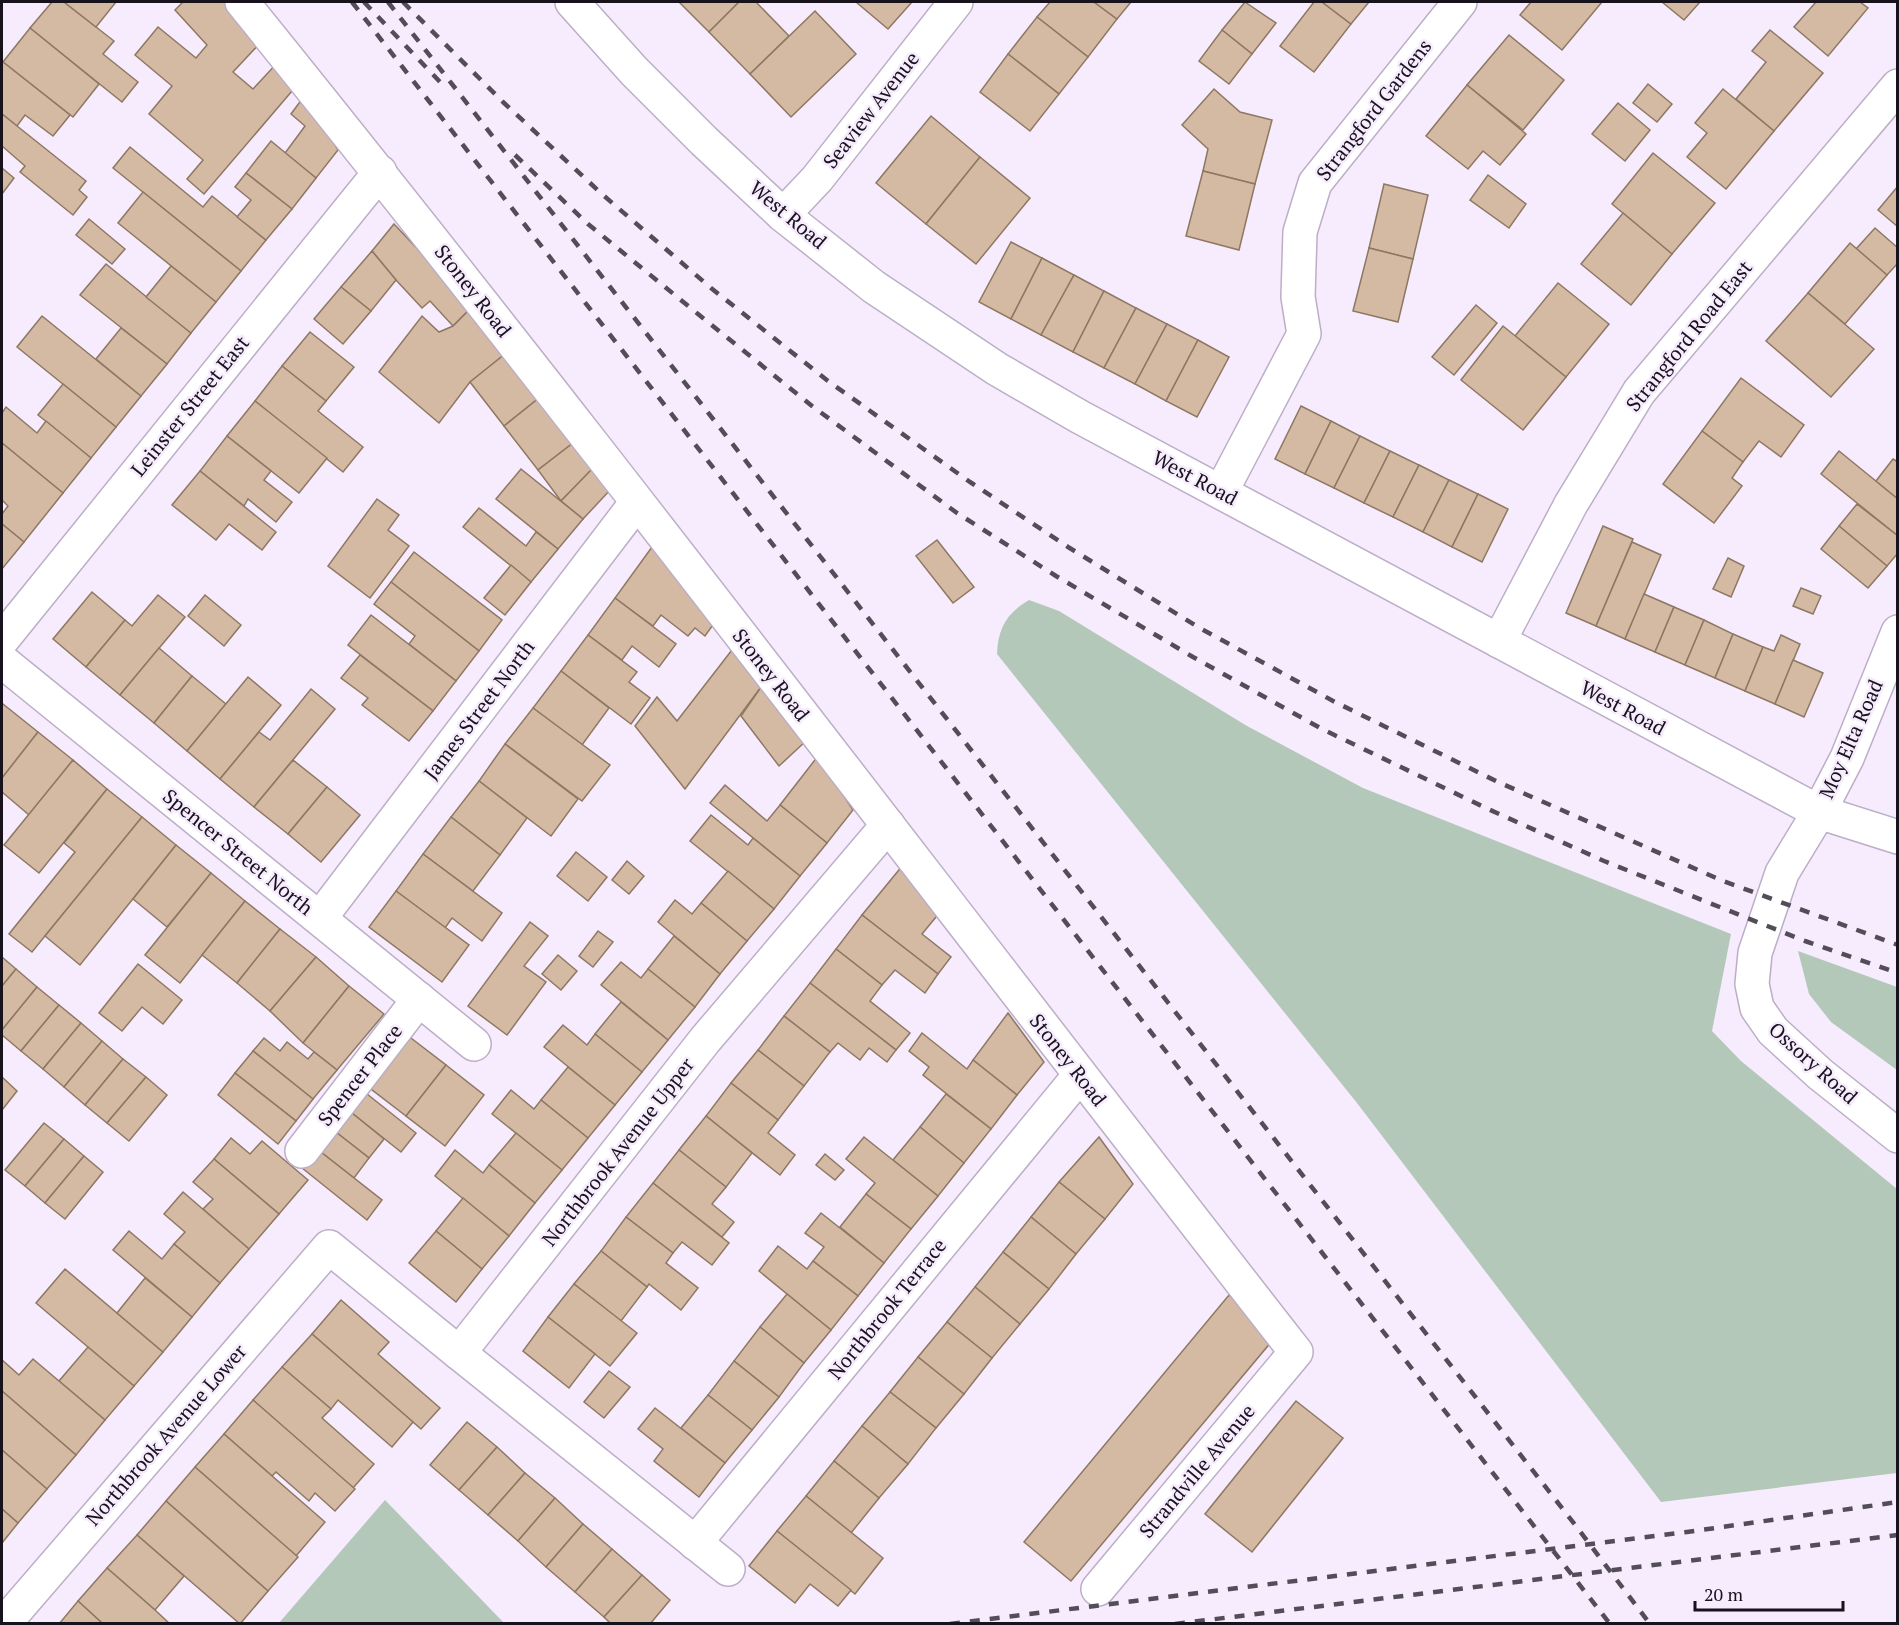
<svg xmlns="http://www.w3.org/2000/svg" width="1899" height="1625" viewBox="0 0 1899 1625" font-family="'PT Serif',serif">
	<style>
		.green { fill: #b3c8b9 }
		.building { fill: #d4baa2; stroke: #8e7763; stroke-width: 1.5 }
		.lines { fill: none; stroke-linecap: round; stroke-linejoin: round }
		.street-casing { stroke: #bdaec8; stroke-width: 36 }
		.street { stroke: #fff; stroke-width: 33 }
		.rail { stroke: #534d58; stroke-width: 4.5; stroke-dasharray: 10 10; stroke-linecap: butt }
		.labels { text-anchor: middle; stroke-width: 5; stroke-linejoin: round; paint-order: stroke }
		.street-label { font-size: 20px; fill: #17121b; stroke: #f6ecfd }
	</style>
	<rect width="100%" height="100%" fill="#f6ecfd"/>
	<!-- green -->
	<g class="green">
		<path d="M1029,600l30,11 188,115 116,62 368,146 -19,97 29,30 156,128v284l-236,29 -304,-399 -360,-449c1,-26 10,-41 32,-54z"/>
		<polygon points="1798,951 1897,987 1897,1070 1831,1022 1809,994"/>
		<polygon points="385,1500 504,1623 279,1623"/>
	</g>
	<!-- building -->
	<g class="building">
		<polygon points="52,2 64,2 114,41 103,54 138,82 122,102 30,28"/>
		<polygon points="64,2 116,2 96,27"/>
		<polygon points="183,2 228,2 263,40 233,72 253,89 278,62 298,84 204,194 187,179 203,160 149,114 172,86 135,55 158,27 196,58 207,45 175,10"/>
		<polygon points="679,2 739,2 709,32"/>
		<polygon points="739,2 756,2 789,36 750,74 709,32"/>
		<polygon points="856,2 912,2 888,29"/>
		<polygon points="1050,2 1094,2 1117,19 1088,57 1037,17"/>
		<polygon points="1094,2 1131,2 1117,19"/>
		<polygon points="1245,2 1276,23 1252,54 1222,30"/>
		<polygon points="1314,2 1322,2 1351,24 1314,72 1280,46"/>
		<polygon points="1322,2 1369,2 1351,24"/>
		<polygon points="1531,2 1602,2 1562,50 1520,15"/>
		<polygon points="1662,2 1700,2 1684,20"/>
		<polygon points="1816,2 1860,2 1868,8 1828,56 1794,27"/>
		<polygon points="815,11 856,54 791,117 750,74"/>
		<polygon points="1037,17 1088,57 1059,94 1008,54"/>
		<polygon points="30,28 99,84 73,117 3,62"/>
		<polygon points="1222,30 1252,54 1229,84 1199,61"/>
		<polygon points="1770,30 1823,73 1774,131 1736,99 1766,62 1752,51"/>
		<polygon points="1509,35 1564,80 1523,130 1467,85"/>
		<polygon points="1008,54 1059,94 1030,131 980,92"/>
		<polygon points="3,62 70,115 53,136 25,115 17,126 2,114 2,64"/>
		<polygon points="1648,84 1672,104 1657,122 1633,103"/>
		<polygon points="1467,85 1526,134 1500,165 1483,151 1468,169 1426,136"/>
		<polygon points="1214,89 1240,112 1272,120 1255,184 1203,171 1208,149 1182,125"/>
		<polygon points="1723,89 1774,131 1726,189 1687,157 1707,133 1695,123"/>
		<polygon points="305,95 338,150 316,178 285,153 305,126 291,114"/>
		<polygon points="1618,103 1650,130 1625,161 1592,134"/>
		<polygon points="2,114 86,181 79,190 87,197 73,215 20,172 25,166 2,146"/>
		<polygon points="931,116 980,157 926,224 876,183"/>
		<polygon points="271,141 316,178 292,209 246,173"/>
		<polygon points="130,147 203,207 212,196 266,240 241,271 113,168"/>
		<polygon points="1653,153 1715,203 1672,254 1612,204"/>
		<polygon points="980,157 1030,198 976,264 926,224"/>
		<polygon points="2,168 14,178 2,194"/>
		<polygon points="1203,171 1255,184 1239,250 1186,236"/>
		<polygon points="246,173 292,209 266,240 237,217 251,200 235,187"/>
		<polygon points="1488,175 1526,204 1509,228 1470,200"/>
		<polygon points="1384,184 1428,195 1413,259 1369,248"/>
		<polygon points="1898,186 1898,227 1878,210"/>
		<polygon points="143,192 241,271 216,302 118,223"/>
		<polygon points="1623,213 1672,254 1631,305 1581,264"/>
		<polygon points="89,219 125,249 112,264 76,235"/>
		<polygon points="394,224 472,307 453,326 430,301 422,308 396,280 372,251"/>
		<polygon points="1875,228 1898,248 1898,263 1887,275 1856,249"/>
		<polygon points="1011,242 1042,258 1011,319 979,302"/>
		<polygon points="1850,243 1887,275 1845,324 1808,293"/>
		<polygon points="1369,248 1413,259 1398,322 1353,311"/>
		<polygon points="372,251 396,280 371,311 341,287"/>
		<polygon points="1042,258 1074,275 1041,335 1011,319"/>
		<polygon points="106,264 191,333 167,364 80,295"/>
		<polygon points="171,266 216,302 191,333 146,297"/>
		<polygon points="1074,275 1104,291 1073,352 1041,335"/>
		<polygon points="1558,283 1609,324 1566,377 1515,336"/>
		<polygon points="341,287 371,311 343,344 314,319"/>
		<polygon points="1104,291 1136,308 1104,368 1073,352"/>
		<polygon points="1808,293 1874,349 1831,397 1766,341"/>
		<polygon points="1476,305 1497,323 1454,375 1432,357"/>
		<polygon points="472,307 505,354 470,382 439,423 379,372 422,316 439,332 453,326"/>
		<polygon points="1136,308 1167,324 1135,384 1104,368"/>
		<polygon points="42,316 141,396 116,427 17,347"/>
		<polygon points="1167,324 1198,340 1166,401 1135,384"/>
		<polygon points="1503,326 1566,377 1523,430 1461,380"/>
		<polygon points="121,328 167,364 141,396 96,359"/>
		<polygon points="310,332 354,367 326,401 282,366"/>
		<polygon points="1198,340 1229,357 1197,417 1166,401"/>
		<polygon points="505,354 539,398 504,426 470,382"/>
		<polygon points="282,366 326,401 318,411 363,447 343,472 255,401"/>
		<polygon points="1741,378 1804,425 1781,457 1759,441 1743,462 1702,431"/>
		<polygon points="63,384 116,427 91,458 38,415"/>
		<polygon points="539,398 573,443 538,470 504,426"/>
		<polygon points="255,401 327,458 299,493 227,436"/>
		<polygon points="1301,406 1331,421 1305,474 1275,459"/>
		<polygon points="6,407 37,433 46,421 91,458 63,493 2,443 2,413"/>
		<polygon points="1331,421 1360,436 1334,488 1305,474"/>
		<polygon points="1702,431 1743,462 1732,478 1742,486 1714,523 1663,484"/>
		<polygon points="227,436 271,471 264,480 292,502 276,522 248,499 244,506 200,471"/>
		<polygon points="1360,436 1390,451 1364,503 1334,488"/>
		<polygon points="2,443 63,493 24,542 2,524 2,514 8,506 2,500"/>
		<polygon points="573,443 593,468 561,501 538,470"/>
		<polygon points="1390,451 1419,465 1393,517 1364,503"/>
		<polygon points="1839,451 1898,499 1898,536 1821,474"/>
		<polygon points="1893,459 1898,462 1898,499 1876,481"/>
		<polygon points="1419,465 1449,480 1423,532 1393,517"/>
		<polygon points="593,468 611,489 583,519 561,501"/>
		<polygon points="521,469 583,519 558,549 496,499"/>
		<polygon points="200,471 276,532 262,550 229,524 216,540 172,505"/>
		<polygon points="1449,480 1478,494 1452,547 1423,532"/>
		<polygon points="1478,494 1508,509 1482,562 1452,547"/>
		<polygon points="377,499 399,515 388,530 409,546 370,598 328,566"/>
		<polygon points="1857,504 1898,536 1898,553 1887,566 1839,526"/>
		<polygon points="479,508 526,546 536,532 558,549 531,582 463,527"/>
		<polygon points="2,524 24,542 2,569"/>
		<polygon points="1603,526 1633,539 1596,626 1566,613"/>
		<polygon points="1839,526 1887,566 1868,588 1821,549"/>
		<polygon points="937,540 974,587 953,603 916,556"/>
		<polygon points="1632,542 1661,555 1625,639 1596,626"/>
		<polygon points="652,547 715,622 705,636 695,628 688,636 661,615 653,626 615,598"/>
		<polygon points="414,552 502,620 479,651 391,582"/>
		<polygon points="1728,558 1744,566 1731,597 1713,589"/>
		<polygon points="511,565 531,582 505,615 484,598"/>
		<polygon points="391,582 479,651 456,681 409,644 415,636 374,604"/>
		<polygon points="1801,588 1821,596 1813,614 1793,606"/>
		<polygon points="92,592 125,620 86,667 53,639"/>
		<polygon points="1644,594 1674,607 1655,652 1625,639"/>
		<polygon points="158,595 185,617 120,695 86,667 125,620 132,626"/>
		<polygon points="205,595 241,625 224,646 188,616"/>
		<polygon points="615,598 676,644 659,667 632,646 622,660 588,635"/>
		<polygon points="1674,607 1704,620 1685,665 1655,652"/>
		<polygon points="371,615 456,681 433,711 348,645"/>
		<polygon points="1704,620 1733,634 1715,678 1685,665"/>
		<polygon points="1733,634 1763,647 1745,691 1715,678"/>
		<polygon points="588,635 637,672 629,682 650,698 631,724 561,671"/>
		<polygon points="1781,635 1800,644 1775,704 1745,691 1763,647 1774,651"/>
		<polygon points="735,646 764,683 685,789 635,726 657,697 677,721"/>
		<polygon points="159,648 192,676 154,723 120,695"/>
		<polygon points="360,655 433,711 409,741 362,705 368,698 341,678"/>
		<polygon points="1793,660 1823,673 1804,717 1775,704"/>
		<polygon points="561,671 609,708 582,745 533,708"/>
		<polygon points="192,676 226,704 187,751 154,723"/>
		<polygon points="248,677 281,705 220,779 187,751"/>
		<polygon points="764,683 807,740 779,766 741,716"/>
		<polygon points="311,689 335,709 254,807 220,779 259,732 270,740"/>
		<polygon points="3,704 38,732 2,778 2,706"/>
		<polygon points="533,708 610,765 582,801 505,744"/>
		<polygon points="38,732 73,760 29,815 2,792 2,778"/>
		<polygon points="505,744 578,799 551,836 479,781"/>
		<polygon points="818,756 853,810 827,843 780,805"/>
		<polygon points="73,760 107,789 39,873 4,845"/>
		<polygon points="293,760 327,787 288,834 254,807"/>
		<polygon points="479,781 527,818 500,855 451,817"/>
		<polygon points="725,785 767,821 780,805 827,843 800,876 710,803"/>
		<polygon points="327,787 360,815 321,862 288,834"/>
		<polygon points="107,789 142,817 32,952 9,934 75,852 64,843"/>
		<polygon points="711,815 748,845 753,838 800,876 774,909 690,841"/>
		<polygon points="142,817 176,845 80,965 45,936"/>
		<polygon points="451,817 500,855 473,891 423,854"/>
		<polygon points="176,845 211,873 167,927 133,899"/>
		<polygon points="576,852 607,877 588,901 557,876"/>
		<polygon points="423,854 502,913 482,941 452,918 445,928 396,891"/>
		<polygon points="627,861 644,876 629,894 612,880"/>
		<polygon points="903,865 941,911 922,934 951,957 938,974 862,915"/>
		<polygon points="728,871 774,909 747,941 701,903"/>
		<polygon points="211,873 245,901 180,983 145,955"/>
		<polygon points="396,891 469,945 442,982 369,927"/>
		<polygon points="675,900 692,914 701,903 747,941 720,974 658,922"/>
		<polygon points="245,901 280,929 237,983 202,955"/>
		<polygon points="862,915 938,974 925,993 895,970 882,985 836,949"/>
		<polygon points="530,922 548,936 524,966 546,982 507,1035 468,1006"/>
		<polygon points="280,929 316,957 270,1011 237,983"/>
		<polygon points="598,931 613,942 593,967 579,956"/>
		<polygon points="674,936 720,974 695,1007 648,969"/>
		<polygon points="836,949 882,985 870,1001 910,1033 896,1050 810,983"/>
		<polygon points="558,955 577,971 561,990 542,974"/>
		<polygon points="2,957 16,969 2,986"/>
		<polygon points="316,957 349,986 303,1043 270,1011"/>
		<polygon points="621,962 641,978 648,969 695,1007 668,1040 601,985"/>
		<polygon points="138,964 182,1000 163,1024 142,1007 122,1031 99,1013"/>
		<polygon points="16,969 37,987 2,1030 2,986"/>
		<polygon points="810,983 896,1050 887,1062 869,1048 860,1060 838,1043 830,1052 784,1016"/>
		<polygon points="349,986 384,1014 337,1070 303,1043"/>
		<polygon points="37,987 59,1005 21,1051 2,1035 2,1030"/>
		<polygon points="621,1002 668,1040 642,1072 595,1034"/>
		<polygon points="59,1005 81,1023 43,1069 21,1051"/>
		<polygon points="1008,1013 1044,1062 1017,1095 973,1060"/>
		<polygon points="784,1016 830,1052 804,1086 758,1050"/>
		<polygon points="81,1023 102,1041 64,1087 43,1069"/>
		<polygon points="563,1025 587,1045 595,1034 642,1072 615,1105 544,1047"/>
		<polygon points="922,1033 967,1069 973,1060 1017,1095 991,1129 923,1075 929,1067 909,1051"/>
		<polygon points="407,1035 446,1065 406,1116 367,1086"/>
		<polygon points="264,1038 280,1051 287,1042 308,1059 314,1052 337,1070 313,1099 253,1051"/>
		<polygon points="102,1041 123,1059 85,1105 64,1087"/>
		<polygon points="758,1050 804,1086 778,1120 731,1083"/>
		<polygon points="253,1051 313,1099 296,1121 235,1073"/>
		<polygon points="123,1059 146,1077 107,1123 85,1105"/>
		<polygon points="446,1065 484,1095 445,1146 406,1116"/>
		<polygon points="568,1067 615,1105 588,1138 541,1100"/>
		<polygon points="235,1073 296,1121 278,1144 218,1095"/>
		<polygon points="2,1077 17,1091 2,1110"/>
		<polygon points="146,1077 167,1095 129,1141 107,1123"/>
		<polygon points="731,1083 778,1120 768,1133 795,1155 780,1175 706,1116"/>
		<polygon points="362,1090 416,1133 401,1152 347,1109"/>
		<polygon points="511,1090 534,1109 541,1100 588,1138 562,1170 492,1114"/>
		<polygon points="946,1094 991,1129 964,1163 920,1127"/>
		<polygon points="347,1109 384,1139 369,1158 332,1129"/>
		<polygon points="706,1116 752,1153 726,1187 679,1150"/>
		<polygon points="44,1123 64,1139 25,1186 5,1170"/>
		<polygon points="920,1127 964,1163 938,1196 893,1160"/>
		<polygon points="332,1129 369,1158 354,1178 317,1149"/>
		<polygon points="516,1133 562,1170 535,1203 489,1165"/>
		<polygon points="864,1137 938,1196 911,1229 866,1194 875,1183 846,1159"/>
		<polygon points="1099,1137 1133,1184 1105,1219 1059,1182"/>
		<polygon points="231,1138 250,1154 262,1141 308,1180 279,1214 214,1159"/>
		<polygon points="64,1139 84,1156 45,1203 25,1186"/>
		<polygon points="317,1149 382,1200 367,1220 302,1168"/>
		<polygon points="455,1150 483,1173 489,1165 535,1203 509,1236 435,1176"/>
		<polygon points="679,1150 726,1187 712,1204 734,1222 722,1237 653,1183"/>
		<polygon points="825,1154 844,1170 835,1180 816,1165"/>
		<polygon points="84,1156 103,1172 65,1219 45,1203"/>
		<polygon points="214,1159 279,1214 249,1249 203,1209 213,1199 193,1182"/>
		<polygon points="1059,1182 1105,1219 1076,1254 1031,1217"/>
		<polygon points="653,1183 729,1243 712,1265 682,1242 673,1253 626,1217"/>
		<polygon points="183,1192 249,1249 220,1283 174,1244 185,1232 164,1214"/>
		<polygon points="866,1194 911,1229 884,1263 840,1227"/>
		<polygon points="463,1198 509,1236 482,1269 436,1231"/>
		<polygon points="821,1213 884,1263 858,1296 813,1261 824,1247 805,1233"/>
		<polygon points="626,1217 673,1253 666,1263 698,1288 681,1310 649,1284 647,1287 601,1251"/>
		<polygon points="1031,1217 1076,1254 1049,1289 1003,1252"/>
		<polygon points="129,1231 162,1259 174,1244 220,1283 192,1317 113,1250"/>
		<polygon points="436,1231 482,1269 456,1302 409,1263"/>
		<polygon points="778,1246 807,1269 813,1261 858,1296 831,1330 759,1271"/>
		<polygon points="601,1251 647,1287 621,1321 574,1284"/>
		<polygon points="1003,1252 1049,1289 1020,1324 975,1287"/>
		<polygon points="65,1269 163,1352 134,1386 36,1303"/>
		<polygon points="145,1278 192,1317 163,1352 117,1313"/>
		<polygon points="574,1284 637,1333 610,1366 548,1317"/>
		<polygon points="975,1287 1020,1324 992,1358 947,1322"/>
		<polygon points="787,1294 831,1330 804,1363 760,1327"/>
		<polygon points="1229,1295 1277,1335 1071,1581 1024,1542"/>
		<polygon points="341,1300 389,1342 378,1354 440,1408 421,1429 312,1334"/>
		<polygon points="548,1317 595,1354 569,1388 523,1351"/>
		<polygon points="947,1322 992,1358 964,1394 918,1357"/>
		<polygon points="760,1327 804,1363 779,1397 734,1361"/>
		<polygon points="312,1334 413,1422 392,1447 338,1400 331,1409 282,1367"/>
		<polygon points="88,1347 134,1386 105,1420 59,1381"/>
		<polygon points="918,1357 964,1394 936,1428 890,1392"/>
		<polygon points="33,1359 105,1420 76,1455 2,1391 2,1360 19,1375"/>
		<polygon points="734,1361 779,1397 752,1430 708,1395"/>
		<polygon points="282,1367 331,1409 322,1418 374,1464 353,1488 253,1400"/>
		<polygon points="609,1371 630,1387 604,1418 584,1402"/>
		<polygon points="2,1391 76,1455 47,1489 2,1450"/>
		<polygon points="890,1392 936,1428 908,1464 862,1426"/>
		<polygon points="708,1395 752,1430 725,1463 681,1428"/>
		<polygon points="253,1400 355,1489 335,1511 315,1493 309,1501 276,1472 272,1476 224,1434"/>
		<polygon points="1296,1401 1343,1438 1252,1552 1205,1514"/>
		<polygon points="655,1408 725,1463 699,1497 654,1461 663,1449 638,1429"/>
		<polygon points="467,1422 497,1447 459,1490 430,1465"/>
		<polygon points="862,1426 908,1464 879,1498 834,1461"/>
		<polygon points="224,1434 325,1522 296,1556 195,1467"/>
		<polygon points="497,1447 525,1473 488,1515 459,1490"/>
		<polygon points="2,1450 47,1489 18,1523 2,1509"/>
		<polygon points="834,1461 879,1498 851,1533 806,1496"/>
		<polygon points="195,1467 298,1557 268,1591 166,1501"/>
		<polygon points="525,1473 555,1498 518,1541 488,1515"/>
		<polygon points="806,1496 883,1558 855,1594 777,1531"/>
		<polygon points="555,1498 583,1524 546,1567 518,1541"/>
		<polygon points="166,1501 268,1591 240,1624 137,1535"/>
		<polygon points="2,1509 18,1523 2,1543"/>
		<polygon points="583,1524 612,1549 575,1592 546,1567"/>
		<polygon points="777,1531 851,1590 838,1606 810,1584 795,1603 749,1566"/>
		<polygon points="137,1535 184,1576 155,1610 107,1568"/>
		<polygon points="612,1549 642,1575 604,1617 575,1592"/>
		<polygon points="107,1568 155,1610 170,1624 103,1624 78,1601"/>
		<polygon points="642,1575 670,1600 650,1624 611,1624 604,1617"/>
		<polygon points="78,1601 103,1624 59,1624"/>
	</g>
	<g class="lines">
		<!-- street casing -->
		<g class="street-casing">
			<g id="street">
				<path d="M242,2c359,444 702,900 1054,1350l-198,237"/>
				<polyline points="572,2 634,71 704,141 783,215 874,287 997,369 1080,417 1819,812 1898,837"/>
				<polyline points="783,215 817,179 956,2"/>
				<polyline points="1221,492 1304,334 1298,297 1300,232 1315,183 1460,2"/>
				<polyline points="1898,632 1847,758 1819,812 1782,873 1755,953 1752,984 1757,1008 1773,1031 1820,1074 1898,1136"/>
				<polyline points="2,640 380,172"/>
				<polyline points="1499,641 1571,504 1639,392 1898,86"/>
				<polyline points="2,661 474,1044"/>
				<polyline points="320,918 637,502"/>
				<polyline points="302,1151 419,999"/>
				<polyline points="459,1353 728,1569"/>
				<polyline points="695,1543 1080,1075"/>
				<polyline points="4,1624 329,1247 459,1353 705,1040 888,825"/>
			</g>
		</g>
		<!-- street -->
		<use href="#street" class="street"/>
		<!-- rail -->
		<g class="rail">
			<polyline points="352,2 1610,1624"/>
			<polyline points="364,2 442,84"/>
			<polyline points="388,2 1576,1526 1650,1624"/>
			<polyline points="403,2 503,102 603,195 711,288 828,381 970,482 1068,547 1198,627 1335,702 1498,782 1723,881 1898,945"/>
			<polyline points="515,155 588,224 698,314 812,406 957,513 1056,576 1193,657 1322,729 1488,809 1604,861 1805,941 1898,973"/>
			<polyline points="950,1624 1687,1532 1898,1502"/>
			<polyline points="1175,1624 1898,1535"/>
		</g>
	</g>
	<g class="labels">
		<!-- street labels -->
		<g class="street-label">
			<text transform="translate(871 110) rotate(-52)" y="7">Seaview Avenue</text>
			<text transform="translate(1374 110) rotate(-52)" y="7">Strangford Gardens</text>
			<text transform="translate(788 215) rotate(40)" y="7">West Road</text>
			<text transform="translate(473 291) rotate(52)" y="7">Stoney Road</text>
			<text transform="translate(1689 336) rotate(-51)" y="7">Strangford Road East</text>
			<text transform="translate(190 406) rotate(-51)" y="7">Leinster Street East</text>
			<text transform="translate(1195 478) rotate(28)" y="7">West Road</text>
			<text transform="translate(771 675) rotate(52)" y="7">Stoney Road</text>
			<text transform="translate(1623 708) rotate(28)" y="7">West Road</text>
			<text transform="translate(479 710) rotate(-53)" y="7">James Street North</text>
			<text transform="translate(1851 739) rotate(-66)" y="7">Moy Elta Road</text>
			<text transform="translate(238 852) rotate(39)" y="7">Spencer Street North</text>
			<text transform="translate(1068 1060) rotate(52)" y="7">Stoney Road</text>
			<text transform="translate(1813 1063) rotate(42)" y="7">Ossory Road</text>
			<text transform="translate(360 1075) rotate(-52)" y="7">Spencer Place</text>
			<text transform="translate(618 1152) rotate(-52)" y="7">Northbrook Avenue Upper</text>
			<text transform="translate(887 1309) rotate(-51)" y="7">Northbrook Terrace</text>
			<text transform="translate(166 1435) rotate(-49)" y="7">Northbrook Avenue Lower</text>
			<text transform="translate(1197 1471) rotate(-50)" y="7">Strandville Avenue</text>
		</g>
	</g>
	<!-- border -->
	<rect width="1899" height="1625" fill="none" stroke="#17121b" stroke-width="6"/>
	<!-- scale -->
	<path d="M1695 1601v9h148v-9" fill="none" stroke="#17121b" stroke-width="3"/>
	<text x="1704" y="1601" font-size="18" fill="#17121b" stroke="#f6ecfd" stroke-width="4.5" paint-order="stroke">20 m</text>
</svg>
